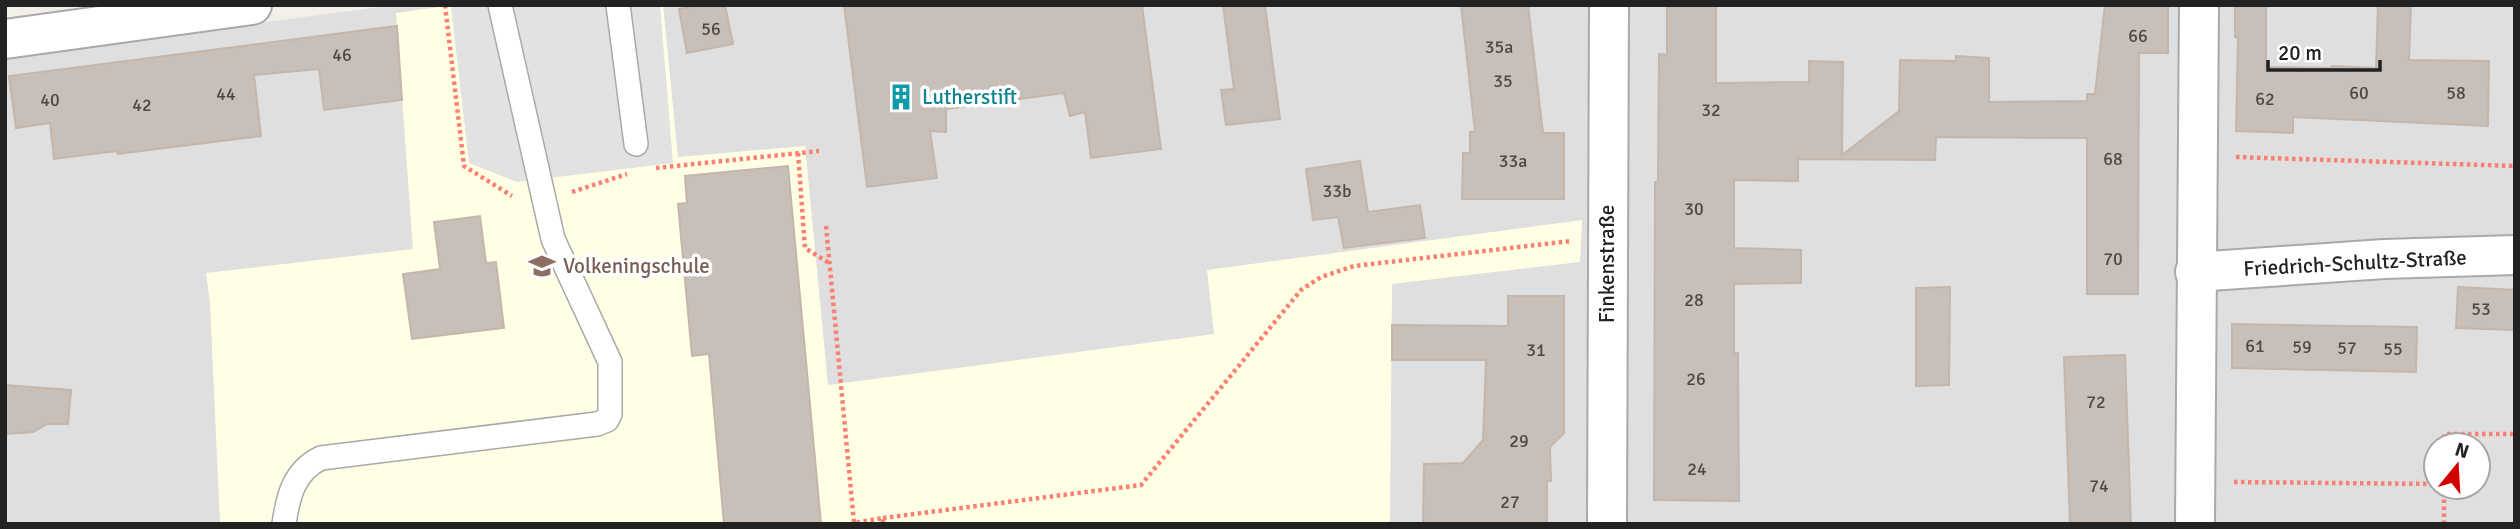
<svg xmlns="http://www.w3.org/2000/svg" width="2520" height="529" viewBox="0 0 2520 529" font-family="Signika,sans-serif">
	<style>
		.residential { fill: #e0dfdf; fill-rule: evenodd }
		.education { fill: #ffffe5 }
		.parking { fill: #e2e2e2 }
		.building { fill: #c7bfb8; stroke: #c4b6ab; stroke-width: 2 }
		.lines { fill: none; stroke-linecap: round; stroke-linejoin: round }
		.lane-casing { stroke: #a9a9a9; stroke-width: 26 }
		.street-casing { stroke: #a9a9a9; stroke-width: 42 }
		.path { stroke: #fa8072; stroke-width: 4.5; stroke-dasharray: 3.5 3.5; stroke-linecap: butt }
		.lane { stroke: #fff; stroke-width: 23 }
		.street { stroke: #fff; stroke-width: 38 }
		.labels { text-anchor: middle; stroke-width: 7; stroke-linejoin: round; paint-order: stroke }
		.number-label { font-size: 18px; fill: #4b4948 }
		.culture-label { font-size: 21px; fill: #0d838f; stroke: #fff; text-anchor: start }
		.street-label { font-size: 21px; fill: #222; stroke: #fff }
		.education-label { font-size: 21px; fill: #785e54; stroke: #fff; text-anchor: start }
	</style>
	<rect width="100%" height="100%" fill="#f2efe9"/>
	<!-- residential -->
	<g class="residential">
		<polygon points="395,5 1597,5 1595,524 5,524 5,57"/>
		<path d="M1624,5h891v519h-894zM2436,445h42v42h-42z"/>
	</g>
	<!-- education -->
	<polygon class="education" points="454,5 663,5 678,157 805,146 828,385 1214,334 1207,270 1582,220 1580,262 1392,284 1390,524 220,524 210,303 206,273 413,249 396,13"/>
	<!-- parking -->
	<polygon class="parking" points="466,5 660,5 673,163 517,182 469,163 451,7"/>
	<!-- building -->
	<g class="building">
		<polygon points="699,5 725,5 733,44 687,53 679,9"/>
		<polygon points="844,5 1142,5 1161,149 1091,158 1085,112 1070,116 1064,93 946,109 946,132 930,131 937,178 867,187"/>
		<polygon points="1223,5 1265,5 1280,119 1226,125 1221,90 1234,89"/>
		<polygon points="1461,5 1528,5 1543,133 1564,133 1564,199 1462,199 1463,153 1470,153 1470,132 1475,132"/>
		<polygon points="1667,5 1716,5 1716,83 1809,82 1809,61 1843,62 1842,155 1899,111 1900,60 1956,61 1956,56 1989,58 1989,102 2087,101 2087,94 2095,94 2105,5 2168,5 2168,53 2139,53 2138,294 2087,294 2087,138 1936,137 1935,160 1798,159 1798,181 1734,180 1734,248 1801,250 1801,283 1734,284 1734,353 1738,353 1739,501 1654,500 1655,182 1658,182 1659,54 1667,55"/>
		<polygon points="2235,5 2266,5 2266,67 2331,68 2332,66 2376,68 2378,5 2411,5 2409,60 2489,61 2488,126 2293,117 2293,133 2236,131 2238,38 2235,37"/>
		<polygon points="397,26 402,100 324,110 319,69 254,75 261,136 118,154 117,151 54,159 50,123 16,128 9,76"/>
		<polygon points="1360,161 1368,212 1420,205 1425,238 1344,248 1338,217 1313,220 1306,169"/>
		<polygon points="788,166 821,524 724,524 709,354 692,356 678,204 687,203 685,176"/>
		<polygon points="480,216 486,263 496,262 504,328 412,339 403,274 440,269 434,222"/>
		<polygon points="1950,287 1949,385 1916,386 1916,288"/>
		<polygon points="2458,287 2515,290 2515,330 2456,328"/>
		<polygon points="1508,296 1564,296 1564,433 1550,447 1551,481 1547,481 1547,524 1423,524 1424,464 1463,463 1483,440 1486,360 1392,360 1392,325 1508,326"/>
		<polygon points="2232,324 2417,327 2416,372 2232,368"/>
		<polygon points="2125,355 2131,524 2070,524 2064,357"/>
		<polygon points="5,385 71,390 68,424 47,424 33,432 5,434"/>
	</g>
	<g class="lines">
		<!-- lane casing -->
		<g class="lane-casing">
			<g id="lane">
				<polyline points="618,5 636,144"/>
				<path d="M284,524c4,-28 10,-53 37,-66l276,-34 10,-4 3,-6v-52l-57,-123 -53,-234"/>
			</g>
		</g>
		<!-- street casing -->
		<g class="street-casing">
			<g id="street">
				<polyline points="5,39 252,5"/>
				<polyline points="2195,272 2384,259 2515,255"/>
				<polyline points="1607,524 1609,5"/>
				<polyline points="2195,524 2199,5"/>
			</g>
		</g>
		<!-- path -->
		<g class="path">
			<polyline points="445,5 464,166 512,196"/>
			<polyline points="798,153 805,248 829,263"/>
			<polyline points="2236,157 2515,166"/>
			<polyline points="656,168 819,151"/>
			<polyline points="572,192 627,174"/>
			<polyline points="826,226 854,523 883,518 883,524"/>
			<polyline points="2444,445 2444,434 2515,434"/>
			<polyline points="2234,482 2436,484"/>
			<polyline points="883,518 1141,485 1301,290 1321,277 1354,266 1571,241"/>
			<polyline points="2444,524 2444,487"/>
		</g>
		<!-- lane -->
		<use href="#lane" class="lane"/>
		<!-- street -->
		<use href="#street" class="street"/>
	</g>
	<!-- icons -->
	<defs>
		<g id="building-bare" transform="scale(2.1)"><path d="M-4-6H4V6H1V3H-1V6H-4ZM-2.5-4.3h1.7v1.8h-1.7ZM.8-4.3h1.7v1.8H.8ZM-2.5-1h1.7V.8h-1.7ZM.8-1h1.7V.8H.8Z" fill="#0f9aa8" stroke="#fff" stroke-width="2.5" paint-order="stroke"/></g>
		<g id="school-bare" transform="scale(2.1)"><path d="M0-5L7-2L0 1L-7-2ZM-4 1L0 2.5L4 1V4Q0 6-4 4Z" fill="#8d6e63" stroke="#fff" stroke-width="2.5" paint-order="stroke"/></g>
	</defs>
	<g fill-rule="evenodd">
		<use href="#building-bare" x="901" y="97"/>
		<use href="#school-bare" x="542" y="266"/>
	</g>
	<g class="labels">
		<!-- number labels -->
		<g class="number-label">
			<text x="711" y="35">56</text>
			<text x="2138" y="42">66</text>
			<text x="1499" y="53">35a</text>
			<text x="342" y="61">46</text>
			<text x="1503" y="87">35</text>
			<text x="2359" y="99">60</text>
			<text x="2456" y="99">58</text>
			<text x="226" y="100">44</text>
			<text x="2265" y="105">62</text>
			<text x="50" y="106">40</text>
			<text x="142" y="111">42</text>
			<text x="1711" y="116">32</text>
			<text x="2113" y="165">68</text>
			<text x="1513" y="167">33a</text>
			<text x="1337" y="197">33b</text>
			<text x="1694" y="215">30</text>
			<text x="2113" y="265">70</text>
			<text x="1694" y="306">28</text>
			<text x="2481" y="315">53</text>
			<text x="2255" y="352">61</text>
			<text x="2302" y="353">59</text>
			<text x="2347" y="354">57</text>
			<text x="2393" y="355">55</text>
			<text x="1536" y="356">31</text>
			<text x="1696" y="385">26</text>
			<text x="2096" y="408">72</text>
			<text x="1519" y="447">29</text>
			<text x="1697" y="475">24</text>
			<text x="2099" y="492">74</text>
			<text x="1510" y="508">27</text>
		</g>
		<!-- culture labels -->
		<g class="culture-label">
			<text x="922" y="104">Lutherstift</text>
		</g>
		<!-- street labels -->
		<g class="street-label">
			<text transform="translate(2355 263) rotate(-3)" y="7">Friedrich-Schultz-Straße</text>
			<text transform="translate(1607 264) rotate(-90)" y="7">Finkenstraße</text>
		</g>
		<!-- education labels -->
		<g class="education-label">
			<text x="563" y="273">Volkeningschule</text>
		</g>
	</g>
	<!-- border -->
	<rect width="2520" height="529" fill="none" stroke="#222222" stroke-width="14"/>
	<!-- north arrow -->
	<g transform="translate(2457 466) rotate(18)"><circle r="33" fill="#ffffff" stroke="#a7a7a7" stroke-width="2"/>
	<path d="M0-5L12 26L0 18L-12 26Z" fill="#d40000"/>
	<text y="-10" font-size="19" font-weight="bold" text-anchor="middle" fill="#222222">N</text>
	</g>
	<!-- scale -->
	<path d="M2268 60v10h112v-10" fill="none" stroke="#222222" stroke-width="3.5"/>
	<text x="2278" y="60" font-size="21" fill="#222222" stroke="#ffffff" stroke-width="5" paint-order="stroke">20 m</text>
</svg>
